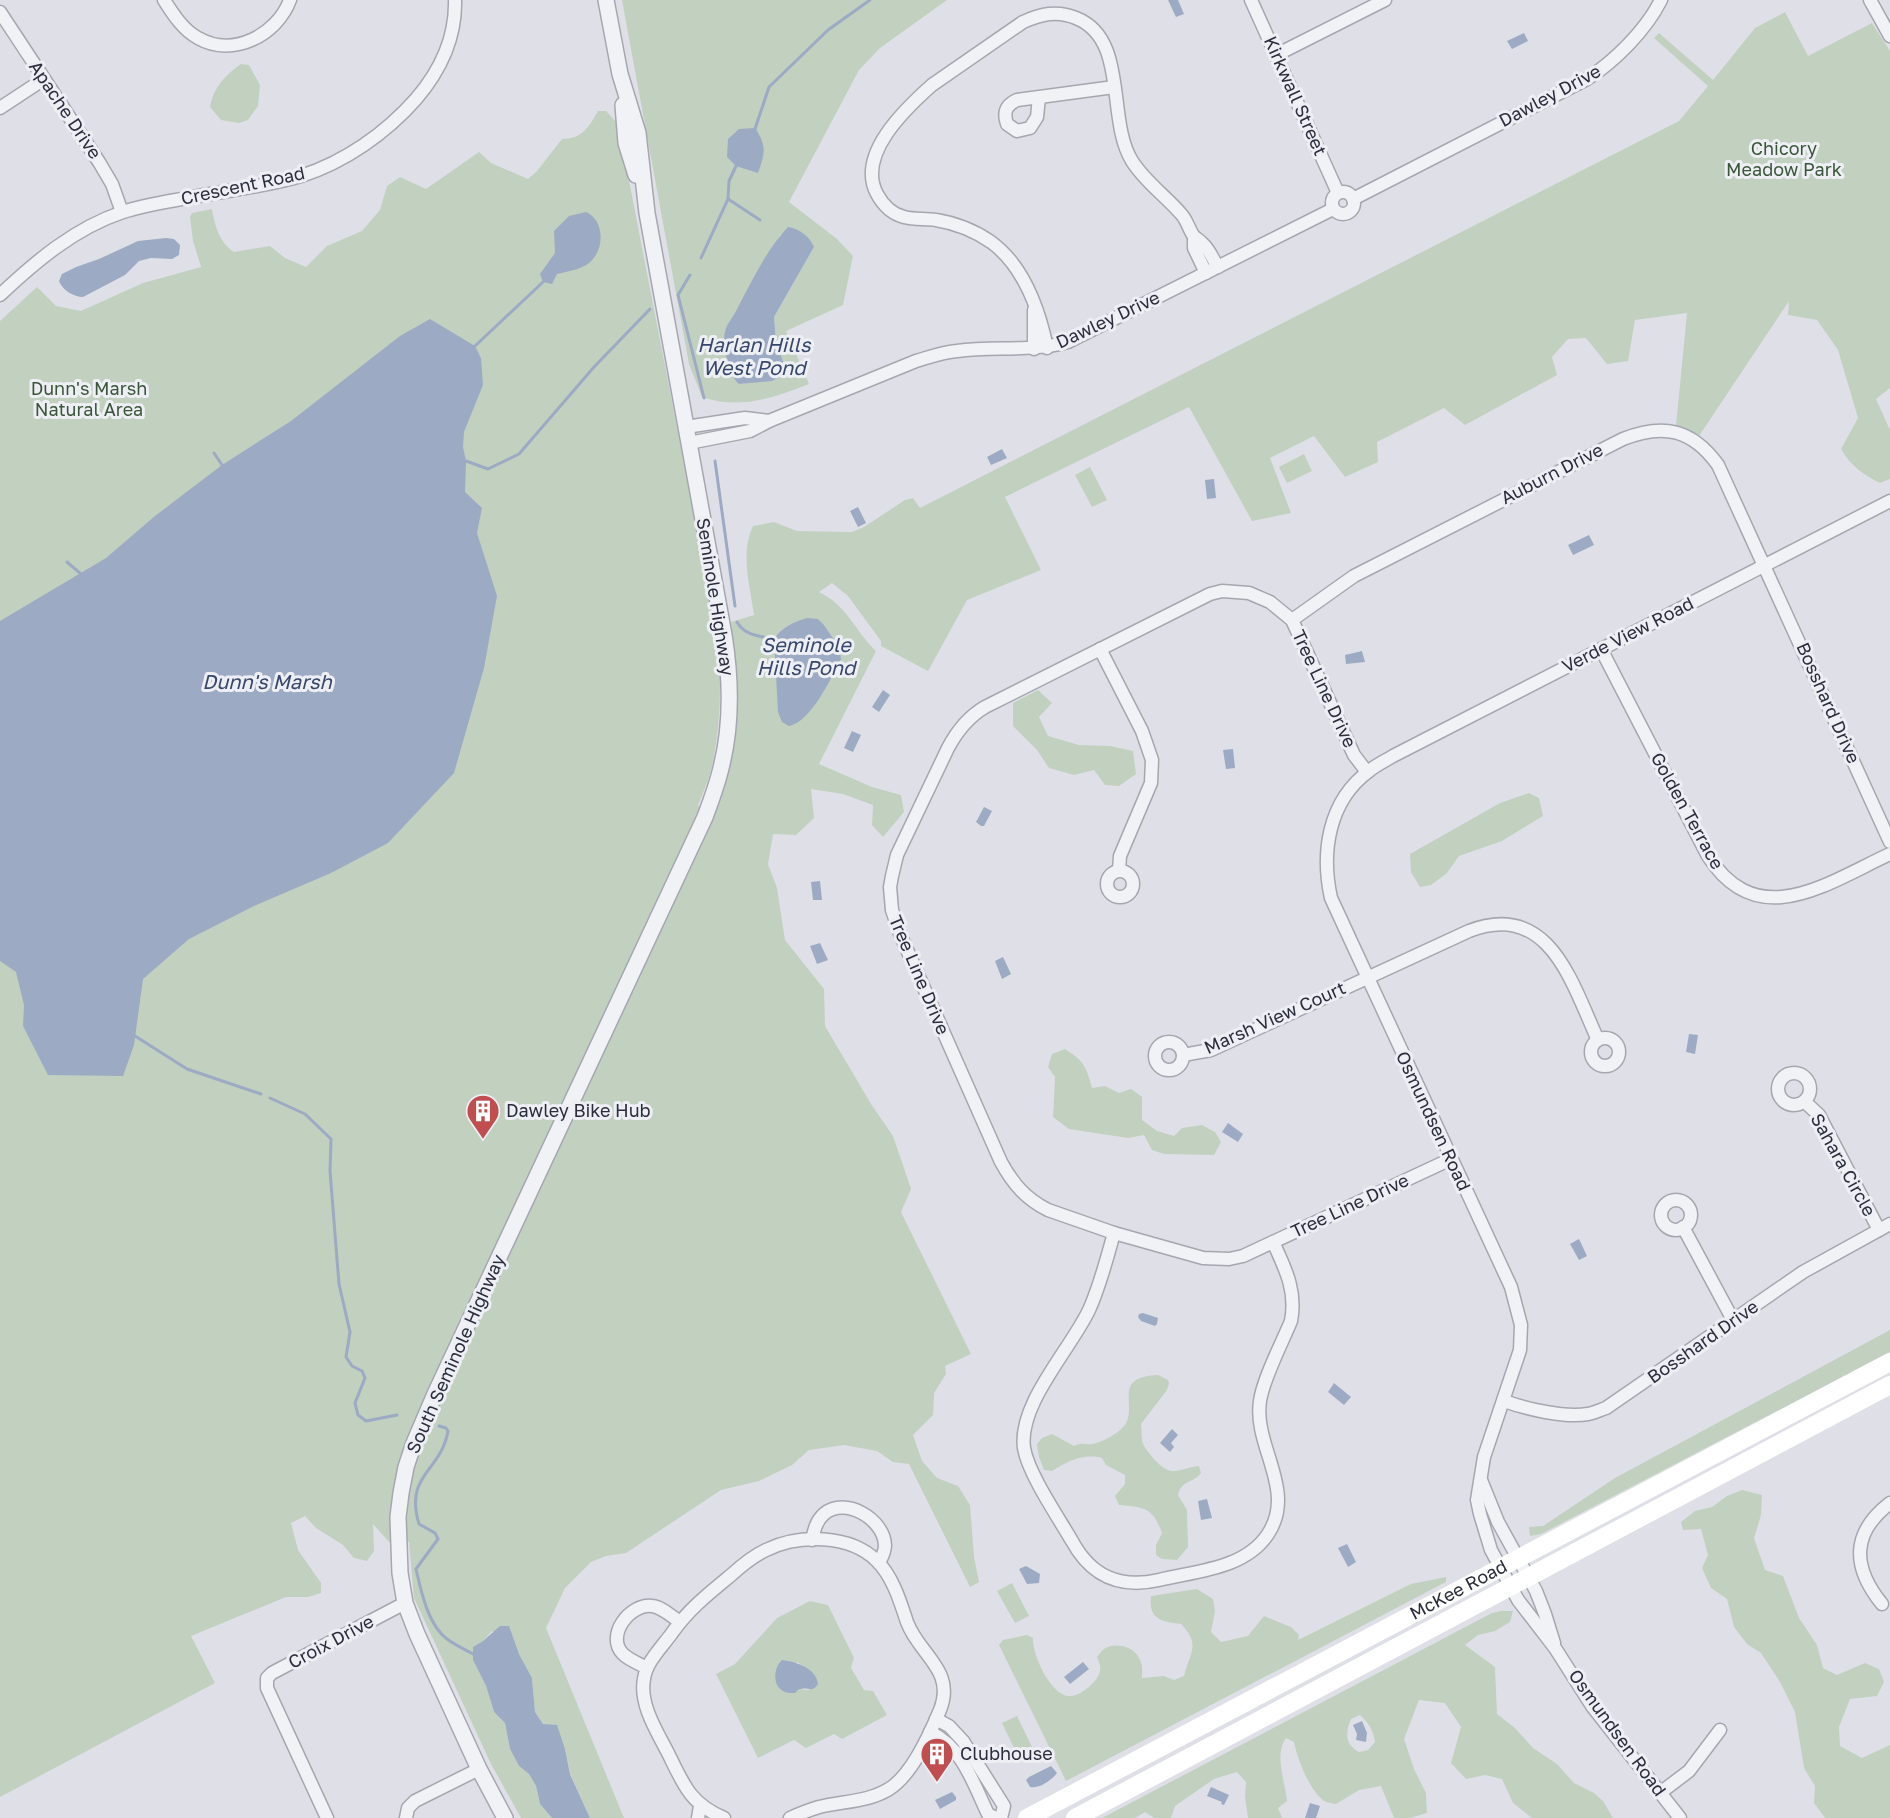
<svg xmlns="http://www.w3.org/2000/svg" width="1890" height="1818" viewBox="0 0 1890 1818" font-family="'Golos Text',sans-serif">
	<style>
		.green { fill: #c2d0c0; fill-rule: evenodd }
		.water { fill: #9daac3 }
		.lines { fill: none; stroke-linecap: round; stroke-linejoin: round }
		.stream { stroke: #9daac3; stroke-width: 3 }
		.minor-casing { stroke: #a5a7b0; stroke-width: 15 }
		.tertiary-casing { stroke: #a5a7b0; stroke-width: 18 }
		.minor { stroke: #f1f2f5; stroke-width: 12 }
		.tertiary { stroke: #f1f2f5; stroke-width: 15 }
		.secondary { stroke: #fff; stroke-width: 18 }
		.labels { text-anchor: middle; stroke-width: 6; stroke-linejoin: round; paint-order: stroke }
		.street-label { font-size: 18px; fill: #292d3c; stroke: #eeeff4 }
		.park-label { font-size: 18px; fill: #395638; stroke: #eeeff4 }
		.poi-label { font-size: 18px; fill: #292d3c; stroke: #eeeff4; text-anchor: start }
		.water-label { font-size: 20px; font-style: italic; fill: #37476c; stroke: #eeeff4 }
	</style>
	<rect width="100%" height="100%" fill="#dfe0e7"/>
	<!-- green -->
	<g class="green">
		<path d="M622,0h325l-67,48 -21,22 -70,132 48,37 16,17 -10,49 -57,26 23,53c-35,14 -71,26 -107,13l-13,-33zM781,234l33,13 -40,70 2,24 9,25 -31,16 -15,2 -14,-52 30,-55z"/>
		<path d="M1785,12l23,44 64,-33 18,28v337l-14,11 14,31v49l-10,4c-18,-9 -29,-17 -39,-34l17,-31 -20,-68 -21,-30 -29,-5 1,-14 -90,135 -23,-10 11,-113 -52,7 -7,41 -21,3 -21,-26 -18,1 -16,18 5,18 -92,50 -21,-17 -67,34 1,20 -33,15 -31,-41 -44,22 21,55 -39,8 -63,-114 -184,90 36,73 -74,30 -39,71 -47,-25v-5l-33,-45 -16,-13 -13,9c29,14 35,38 57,59l-57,113 53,23 29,8 3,17 -21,25 -11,-12 1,-20 -30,-11 -32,-5 3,29 -18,17 -23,-1 -5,30 9,24 8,52 39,49 1,37 46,78 22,32 18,53 -10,23 70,142 -26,12 1,8 -12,19 -1,22 -20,20 9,26 15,17 21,8 12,19 4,52 5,25 -9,5 -61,-123 -16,-2 -16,-11 -33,-6 -35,5 -17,15 -33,16 -38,9 -95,63 -20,3 -15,6 -26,26 -19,40 78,190h-34l-20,-45 -5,-24 -22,-25 -8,-12 -3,-34 -13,-24 -27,-23 -9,10 -10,6v13l13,26 8,26 11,11 5,26 9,17 10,8 7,12 4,18 12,14h-31l-30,-54 -77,-166 -5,-56h-20l-16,-18 1,27 -7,10 -13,-3 -11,-13 -27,-17 -11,-12 -14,7 7,27 23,33v10l-13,4h-22l-95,39 24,47 -215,114v-1476l37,-34 19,19 25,5 62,-28 58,-16 -8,-26 -3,-24 2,-4 20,-4c3,17 7,33 22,43l36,-6 15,12 21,9 21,-21 35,-15 18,-21 7,-24 13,-9 26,12 53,-37 12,11 37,16 9,-8 25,-32c20,0 27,-12 36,-28h8l12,13 99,509c5,44 4,86 -4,129 -3,15 -10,30 -15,44l16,7c8,-23 17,-46 20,-71 4,-40 -1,-80 -3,-120l23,-7c-4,-29 -14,-62 -1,-89l21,-4 23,9 55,1 12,-5 41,-27 8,-2 7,10 759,-387 29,-35 -54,-48 5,-5 54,47 42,-52zM824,625l15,22 -63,27 -2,-35z"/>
		<path d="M241,64l8,1 11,20 -2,21 -10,14 -9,3 -18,-3 -11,-13c3,-19 15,-32 31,-43z"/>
		<polygon points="1304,454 1312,471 1287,483 1279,467"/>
		<polygon points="1090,467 1107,500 1092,507 1075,475"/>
		<polygon points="1038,690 1052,703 1039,717 1048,736 1079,745 1110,746 1133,751 1136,774 1119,786 1105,785 1094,770 1074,775 1049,768 1037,750 1013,726 1013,703"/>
		<polygon points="1529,793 1539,798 1543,816 1502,841 1459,856 1447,873 1431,885 1420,887 1411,872 1410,854 1500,803"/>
		<path d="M1065,1049c19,12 21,17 27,39l13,-2 14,7 12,-4 11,8v23l15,11 17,5 8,-8 20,-3 13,7 6,10 -7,13 -50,-1 -12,-4 -8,-15 -16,3 -59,-9 -16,-12 2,-40 -7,-10 4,-13z"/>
		<polygon points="1890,1330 1890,1352 1541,1534 1530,1536 1529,1527 1543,1526 1615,1478"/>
		<path d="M1158,1375l10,5 1,4 -2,6 -26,34c1,6 0,14 2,20 5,9 20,29 32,27 9,-1 14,-4 24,-5l2,7c-7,10 -20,7 -23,22l9,15 1,37 -11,13 -15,-1 -6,-4v-10l6,-12c-9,-25 -17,-26 -43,-28l-4,-9 10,-12v-9l-19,-10 -4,-7c-19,-5 -34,3 -50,13l-8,-1 -5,-13 -2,-13 5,-6 10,-4 22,12c10,-4 9,-1 18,-2 9,-1 27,-11 33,-19 13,-20 -14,-48 33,-50z"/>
		<polygon points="1742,1490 1762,1495 1761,1515 1754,1538 1765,1570 1783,1576 1799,1618 1817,1645 1823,1668 1837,1675 1865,1663 1879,1669 1884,1682 1877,1696 1850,1699 1839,1727 1840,1746 1862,1758 1890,1745 1890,1818 1825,1818 1814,1803 1815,1786 1804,1768 1795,1712 1780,1682 1761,1653 1747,1644 1734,1627 1727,1599 1711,1588 1702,1568 1708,1555 1701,1529 1683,1530 1681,1522 1695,1511 1712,1507 1727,1496"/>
		<path d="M1446,1577v5l-380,199 -67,-136 4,-5 24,-5 6,3c-1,16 17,56 35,58 12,1 30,-14 32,-25 1,-5 -1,-9 -3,-14 2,-2 4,-6 7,-8 10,-7 30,-3 35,9 4,6 3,13 3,20l22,-2 10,4 10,-4c6,-24 17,-31 -3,-52 -20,-2 -33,-5 -30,-28l46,-7 16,10 2,12 -4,21 10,10 27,-6 16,-20 27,11 8,8 -1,5 113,-56z"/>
		<polygon points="1012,1583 1029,1616 1015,1623 997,1591"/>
		<path d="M810,1601l18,4 26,53 -3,10 13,22 9,1 14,24 -45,24 -8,-5 -28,14 -12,-8 -36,18 -42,-84 19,-10 42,-46zM797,1662l17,12 -5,16 -8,-1 -13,4 -9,-6z"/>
		<path d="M1501,1611h12l-3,11 -15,9 -17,4 -13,10 30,22 2,47 18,14 18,20 24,16 17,19 20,10 9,8 10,17h-81l-19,-15 -11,-24 -17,-4 -19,4 -15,-16 10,-36 -16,-24 -26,-3 -15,39 10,30 12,24 1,20 -17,5h-16l-13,-32 -22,4 -23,14c-3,-1 -7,-1 -10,-2 -16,-9 -29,-44 -32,-60l-8,-4c-12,17 -1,43 1,63l-9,7 4,10h-34l-3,-21 1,-15 -9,-10 -23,7 -39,27 -4,12h-17l-9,-6 -10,6h-33l390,-205zM1360,1715c9,8 13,15 15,27l-7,8 -9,2c-14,-8 -14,-19 -8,-33z"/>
		<polygon points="1017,1716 1033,1749 1018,1756 1002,1723"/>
	</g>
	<!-- water -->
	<g class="water">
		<polygon points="1168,0 1178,0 1184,14 1176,17"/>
		<polygon points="1524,33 1528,41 1512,49 1507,41"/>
		<path d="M755,128c12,18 10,25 3,45l-22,-7 -9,-9 1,-18 11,-10z"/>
		<path d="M586,212c17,7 19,33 7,47 -8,10 -23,12 -36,15l-5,10 -9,-2 -3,-8 15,-21 -1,-22 15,-15z"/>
		<path d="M788,227c11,1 22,10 26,20l-40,70 2,24 9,26 -4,9 -9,5 -33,3c-10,-7 -17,-40 -14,-52 1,-7 8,-15 11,-21 15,-28 30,-61 52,-84z"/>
		<path d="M166,238l8,1 6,6 -1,10 -7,4 -21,-1 -12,3 -14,14 -42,22c-9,0 -21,-7 -24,-16l3,-7 14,-7 23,-8 39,-18z"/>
		<polygon points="430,319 475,346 481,358 483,385 464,432 463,447 466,461 465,492 482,508 477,533 497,596 484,668 454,773 388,843 331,873 254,906 189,939 143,979 134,1045 123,1076 48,1075 23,1026 24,1005 16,972 0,961 0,621 106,558 155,516 222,465 291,421 400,336"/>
		<polygon points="1002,449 1007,458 991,465 987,457"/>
		<polygon points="1214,479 1216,498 1207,499 1205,480"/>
		<polygon points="858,507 866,523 858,527 850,511"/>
		<polygon points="1589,535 1594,545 1573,555 1568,545"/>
		<path d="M807,618l11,1 6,6 15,22 2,12c-10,19 -30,63 -52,67l-7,-4 -4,-10 -4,-73c8,-12 20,-17 33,-21z"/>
		<polygon points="1362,651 1365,662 1346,664 1345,655"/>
		<polygon points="883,690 890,695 879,712 872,707"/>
		<polygon points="852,731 861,735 853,752 844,748"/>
		<polygon points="1233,749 1235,768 1226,769 1223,750"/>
		<polygon points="984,807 992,811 984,826 981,826 976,822"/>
		<polygon points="820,881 822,900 813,900 811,882"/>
		<polygon points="820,943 828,960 817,964 810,946"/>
		<polygon points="1003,957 1011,974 1002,979 995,961"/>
		<polygon points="1689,1034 1698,1035 1695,1054 1686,1052"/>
		<polygon points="1228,1123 1243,1134 1238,1142 1222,1132"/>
		<polygon points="1579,1239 1587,1256 1579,1260 1570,1244"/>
		<polygon points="1143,1313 1158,1318 1157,1324 1155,1326 1141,1321 1138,1317 1139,1314"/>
		<polygon points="1334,1383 1351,1397 1344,1405 1328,1392"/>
		<polygon points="1172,1429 1178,1435 1171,1443 1174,1447 1170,1452 1160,1443"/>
		<polygon points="1207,1499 1212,1518 1201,1520 1198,1501"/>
		<polygon points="1347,1544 1356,1562 1348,1567 1338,1548"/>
		<polygon points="1026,1566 1040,1574 1039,1583 1027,1584 1019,1569"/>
		<polygon points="500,1626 509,1626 519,1654 532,1678 535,1712 543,1724 557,1725 565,1749 570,1774 590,1818 552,1818 540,1804 536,1786 529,1774 519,1766 510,1749 505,1723 494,1712 486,1686 473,1660 473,1647 483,1641"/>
		<path d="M782,1660c15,2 34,8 36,24 -6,9 -9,3 -17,5 -8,2 -1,4 -9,4 -19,1 -21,-23 -10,-33z"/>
		<polygon points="1083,1662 1089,1669 1070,1684 1064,1677"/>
		<polygon points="1362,1721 1367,1733 1366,1742 1356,1740 1357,1734 1353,1725"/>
		<path d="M1051,1766l6,7c-5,7 -18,16 -27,14l-4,-7 3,-3z"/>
		<polygon points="1211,1787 1229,1795 1224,1805 1221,1804 1222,1802 1207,1796"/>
		<polygon points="952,1792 956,1797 956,1800 940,1809 935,1800"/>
		<polygon points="1310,1803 1320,1806 1316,1818 1305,1818"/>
	</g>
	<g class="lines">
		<!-- stream -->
		<g class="stream">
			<polyline points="754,132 769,87 828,30 870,0"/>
			<polyline points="728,199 760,220"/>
			<polyline points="701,258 728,199 729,181 737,164"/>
			<polyline points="690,275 678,295 704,398"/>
			<polyline points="475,346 543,282"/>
			<polyline points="214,453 222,465"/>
			<polyline points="466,461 488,469 519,454 594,367 650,309"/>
			<polyline points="715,461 735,606"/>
			<polyline points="67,562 81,574"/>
			<path d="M737,622c8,14 23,14 37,17"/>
			<polyline points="135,1036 187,1069 261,1094"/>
			<polyline points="270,1098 305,1114 331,1139 330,1171 339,1284 350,1332 346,1357 352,1366 362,1371 365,1378 355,1403 358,1415 366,1421 397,1415"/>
			<path d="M439,1426l7,2 2,3c-7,41 -44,43 -29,93l16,9 3,6 -22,30c5,22 12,56 31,70 8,6 17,10 26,15"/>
		</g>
		<!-- minor casing -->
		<g class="minor-casing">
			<g id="minor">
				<path d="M164,0c9,14 19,30 34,38 35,20 79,-3 92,-38"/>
				<polyline points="1251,0 1338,193"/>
				<polyline points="1870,0 1890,36"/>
				<polyline points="0,12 99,162 112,184 122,212"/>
				<polyline points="1276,55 1385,0"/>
				<path d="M1039,97l-2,20 -7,11 -13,3 -10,-7c-4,-12 -1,-19 10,-24l97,-13"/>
				<polyline points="0,108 44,79"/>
				<circle cx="1343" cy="203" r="11"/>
				<path d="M1353,199l234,-120c28,-18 59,-49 74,-79"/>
				<polyline points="1194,237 1194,248 1206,273"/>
				<path d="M0,295c36,-34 75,-67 123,-83 24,-8 50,-11 75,-16 35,-6 69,-10 103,-20 44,-14 85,-43 115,-77 24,-28 40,-62 39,-99"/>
				<polyline points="1034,310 1034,349"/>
				<path d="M1047,348c-8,-39 -23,-82 -56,-106 -16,-11 -36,-19 -55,-22 -10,-2 -21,0 -32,-3 -12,-3 -21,-12 -27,-23 -21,-39 28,-85 55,-109l91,-63c18,-8 34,-12 53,-4 53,21 30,101 56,143 13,21 34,35 50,54 5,6 7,14 11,20 3,4 7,5 10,9 7,6 10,16 15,23"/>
				<polyline points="686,427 745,418 769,421"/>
				<path d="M689,443l61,-12 19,-10 147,-60c14,-4 27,-9 41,-10 38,-5 73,1 111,-9l265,-133"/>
				<path d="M1292,620l62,-44 269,-137c40,-16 69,-10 95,26l172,377"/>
				<polyline points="1100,649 1142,731 1152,760 1151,783 1120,856 1119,870"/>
				<path d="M1601,649l107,207c50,78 119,27 182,-2"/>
				<path d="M1367,772l-13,-17 -62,-135 -22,-18 -21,-9 -27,-2 -12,3 -225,113c-17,10 -28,24 -37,41l-51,107 -5,21 -2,11 2,23 8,24 101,228c12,22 25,37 47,48l66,23 89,25 26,1 14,-3 208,-97"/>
				<circle cx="1120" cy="884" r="13"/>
				<circle cx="1605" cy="1052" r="14"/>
				<circle cx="1169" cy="1056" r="14"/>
				<path d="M1183,1055l28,-5 258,-119c81,-31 103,53 129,109"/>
				<circle cx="1794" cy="1089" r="16"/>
				<polyline points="1805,1102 1819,1115 1879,1230"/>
				<circle cx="1676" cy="1215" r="15"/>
				<polyline points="1683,1227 1733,1320"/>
				<path d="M1114,1233c-7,25 -14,53 -25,77 -19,40 -71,94 -65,138 4,25 34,69 48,93 19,35 47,48 87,39 37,-9 86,-11 109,-46 29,-44 -15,-88 -8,-133 3,-22 22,-58 31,-80 6,-30 -6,-53 -18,-79"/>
				<path d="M1504,1401c23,8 60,17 84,13 6,-1 12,-4 18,-6l197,-136 87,-48"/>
				<polyline points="1481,1480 1498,1522 1536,1591 1545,1614 1554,1643"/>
				<path d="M812,1540c2,-9 4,-19 12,-26 21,-18 60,5 61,31 0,7 -3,12 -6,18"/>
				<path d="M1882,1604c-30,-37 -31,-71 8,-101"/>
				<path d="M647,1668c-7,-4 -18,-8 -24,-14 -18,-18 7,-51 29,-48 10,1 19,10 28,16"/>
				<polyline points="936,1719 949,1726 963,1741 1004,1806 1001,1818"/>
				<path d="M930,1732c33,16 43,51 58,82l8,4"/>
				<polyline points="1660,1793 1689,1771 1720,1730"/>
				<polyline points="327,1818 267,1688 267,1678 272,1673 405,1603"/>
				<polyline points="406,1818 408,1808 415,1801 479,1769"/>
				<polyline points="698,1818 700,1806"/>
				<path d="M724,1818c-33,-14 -40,-32 -55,-63 -11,-22 -30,-50 -25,-76 2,-17 18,-32 28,-46 16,-23 36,-39 58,-57 11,-10 23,-20 36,-26 33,-16 84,-16 111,11 16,16 23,40 30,61 12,33 49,48 33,88 -10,24 -28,65 -51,79 -21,13 -46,12 -70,18 -10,3 -20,7 -29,11"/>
				<path d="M1680,1818l-88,-112 -37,-58 -37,-48 -27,-50 -11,-36 -3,-14 7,-43 36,-107 1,-25 -10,-38 -180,-389c-10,-45 -3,-97 38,-127 7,-6 16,-10 24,-15l497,-255"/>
			</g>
		</g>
		<!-- tertiary casing -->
		<g class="tertiary-casing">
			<g id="tertiary">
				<polyline points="623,105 626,143 636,175"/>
				<path d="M505,1818l-26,-49 -62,-135 -12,-31 -5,-30 -2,-56 3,-24 5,-26 8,-24 21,-49 270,-577c6,-16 12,-32 16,-49 11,-43 10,-89 3,-133l-77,-422 -9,-80 -18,-59 -14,-74"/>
			</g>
		</g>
		<!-- minor -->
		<use href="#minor" class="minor"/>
		<!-- tertiary -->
		<use href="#tertiary" class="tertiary"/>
		<!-- secondary -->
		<g class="secondary">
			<path id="s1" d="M1027,1818l863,-456"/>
			<polyline points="1075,1818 1890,1385"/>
		</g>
	</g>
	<!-- icons -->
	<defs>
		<g id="building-pin" transform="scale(1.725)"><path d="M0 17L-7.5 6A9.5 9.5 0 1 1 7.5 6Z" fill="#c14e4e" stroke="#eeeff4"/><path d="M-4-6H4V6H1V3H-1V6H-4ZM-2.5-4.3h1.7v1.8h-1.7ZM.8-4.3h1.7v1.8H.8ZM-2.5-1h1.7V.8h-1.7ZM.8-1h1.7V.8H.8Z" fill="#fff"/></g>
	</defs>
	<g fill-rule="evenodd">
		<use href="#building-pin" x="483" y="1111"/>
		<use href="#building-pin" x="937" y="1754"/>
	</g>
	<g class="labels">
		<!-- street labels -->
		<g class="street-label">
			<text transform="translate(1295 96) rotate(66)" y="6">Kirkwall Street</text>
			<text transform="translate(1550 96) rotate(-28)" y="6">Dawley Drive</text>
			<text transform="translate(65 110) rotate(56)" y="6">Apache Drive</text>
			<text transform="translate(243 186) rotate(-12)" y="6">Crescent Road</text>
			<text transform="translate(1108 320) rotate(-25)" y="6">Dawley Drive</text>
			<text transform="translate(1552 474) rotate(-27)" y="6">Auburn Drive</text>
			<text transform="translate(715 597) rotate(81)" y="6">Seminole Highway</text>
			<text transform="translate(1628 635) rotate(-27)" y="6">Verde View Road</text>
			<text transform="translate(1324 689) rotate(65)" y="6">Tree Line Drive</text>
			<text transform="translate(1828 703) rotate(66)" y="6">Bosshard Drive</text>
			<text transform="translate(1687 811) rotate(61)" y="6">Golden Terrace</text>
			<text transform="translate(919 975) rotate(67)" y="6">Tree Line Drive</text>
			<text transform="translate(1275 1018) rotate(-24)" y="6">Marsh View Court</text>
			<text transform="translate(1433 1121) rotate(65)" y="6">Osmundsen Road</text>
			<text transform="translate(1843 1165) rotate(61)" y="6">Sahara Circle</text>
			<text transform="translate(1350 1206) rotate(-25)" y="6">Tree Line Drive</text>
			<text transform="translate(1703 1342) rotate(-35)" y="6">Bosshard Drive</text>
			<text transform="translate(456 1354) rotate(-66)" y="6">South Seminole Highway</text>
			<text dy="6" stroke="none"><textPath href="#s1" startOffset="488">McKee Road</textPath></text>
			<text transform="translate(331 1642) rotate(-28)" y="6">Croix Drive</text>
			<text transform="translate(1617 1733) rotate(54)" y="6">Osmundsen Road</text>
		</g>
		<!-- park labels -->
		<g class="park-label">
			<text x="1784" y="155">Chicory<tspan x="1784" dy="21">Meadow Park</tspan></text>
			<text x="89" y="395">Dunn's Marsh<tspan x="89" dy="21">Natural Area</tspan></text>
		</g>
		<!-- poi labels -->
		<g class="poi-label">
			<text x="506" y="1117">Dawley Bike Hub</text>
			<text x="960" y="1760">Clubhouse</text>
		</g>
		<!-- water labels -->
		<g class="water-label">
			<text x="754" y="352">Harlan Hills<tspan x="754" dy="23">West Pond</tspan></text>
			<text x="806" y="652">Seminole<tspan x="806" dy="23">Hills Pond</tspan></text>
			<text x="267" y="689">Dunn's Marsh</text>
		</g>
	</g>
</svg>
